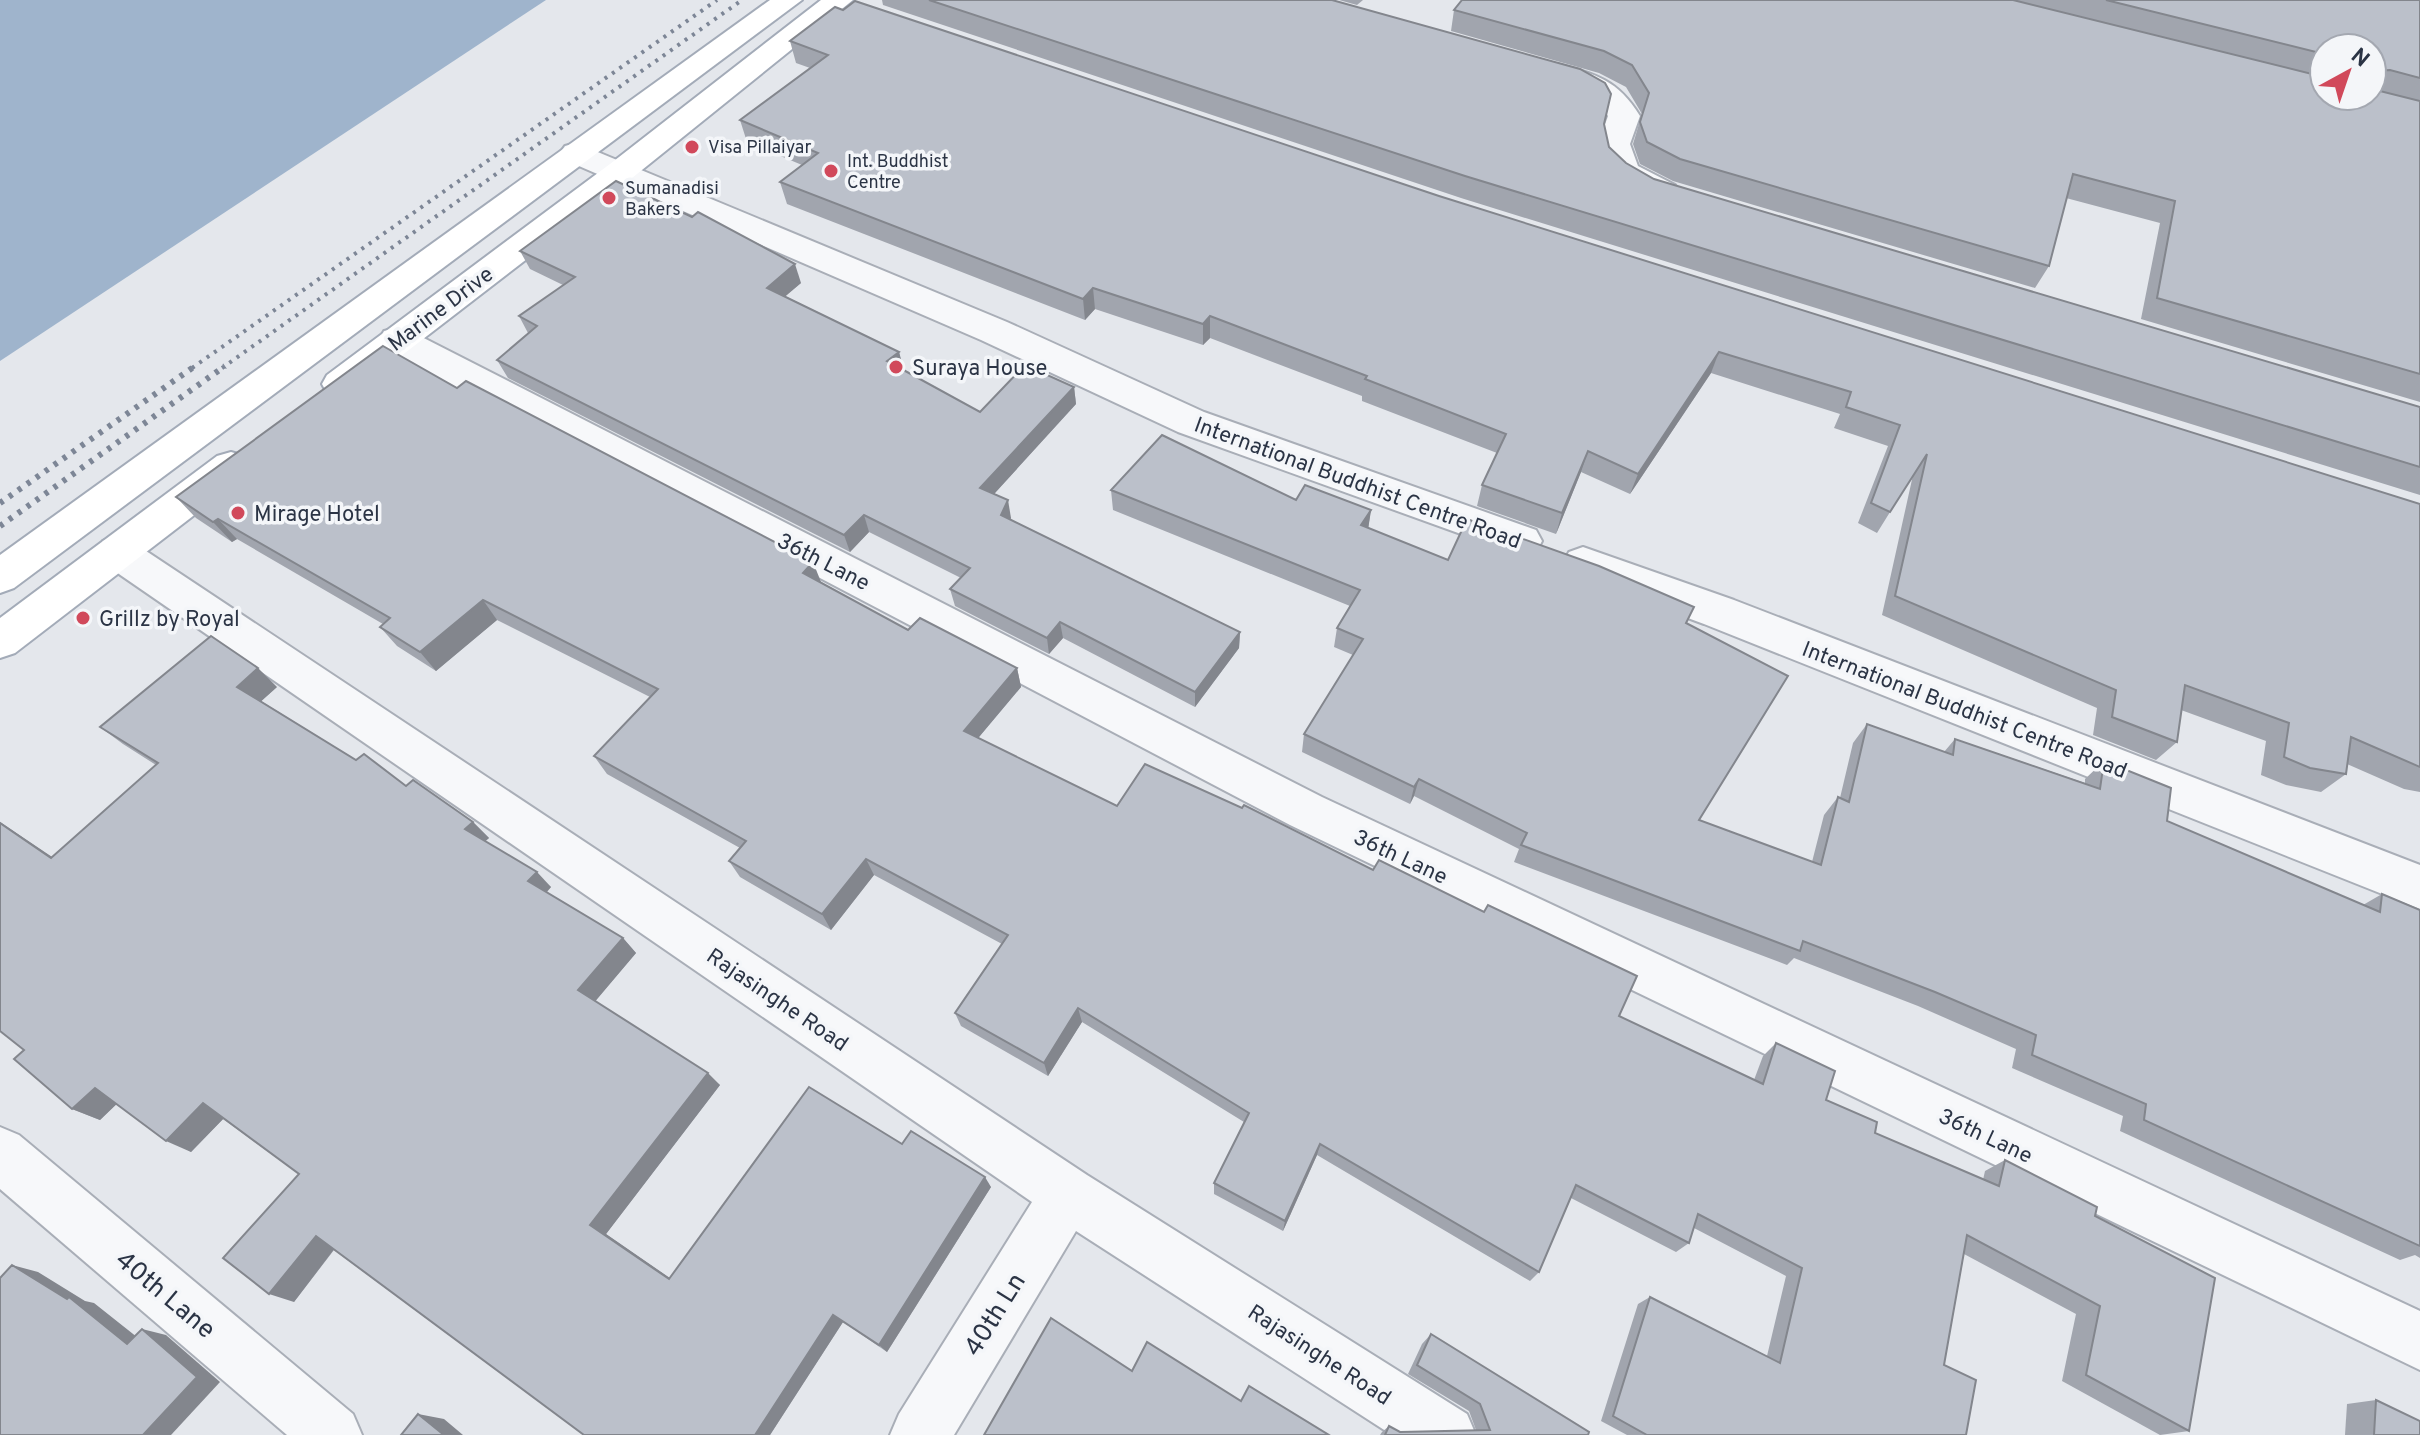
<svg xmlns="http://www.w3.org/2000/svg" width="2420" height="1435" viewBox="0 0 2420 1435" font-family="Overpass,sans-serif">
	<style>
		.water { fill: #9fb4cc }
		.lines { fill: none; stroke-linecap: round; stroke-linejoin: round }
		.minor-casing { stroke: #a9aeb7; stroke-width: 4 }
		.major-casing { stroke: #a3abb8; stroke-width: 4 }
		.minor { fill: #f7f8fa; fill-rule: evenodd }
		.major { fill: #fff; fill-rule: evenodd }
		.rail-far1 { stroke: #7d8696; stroke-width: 4; stroke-dasharray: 3 6; stroke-linecap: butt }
		.rail { stroke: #7d8696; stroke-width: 6; stroke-dasharray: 4 7; stroke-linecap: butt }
		.wall { fill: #a1a5ae; fill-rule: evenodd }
		.shaded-wall { fill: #83868d }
		.building { fill: #bbc0ca; stroke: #83868d; stroke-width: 2 }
		.poi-dot { fill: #d1495b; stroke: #f4f6f9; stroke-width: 3 }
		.labels { text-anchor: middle; stroke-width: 7; stroke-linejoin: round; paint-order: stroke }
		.far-poi-label { font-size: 18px; fill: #2b3445; stroke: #f4f6f9; text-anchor: start }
		.street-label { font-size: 22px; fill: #2b3445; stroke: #f4f6f9 }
		.poi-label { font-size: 22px; fill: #2b3445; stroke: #f4f6f9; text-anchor: start }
		.near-street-label { font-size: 26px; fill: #2b3445; stroke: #f4f6f9 }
	</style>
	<rect width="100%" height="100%" fill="#e4e7ec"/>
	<!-- water -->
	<polygon class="water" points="0,0 546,0 0,361"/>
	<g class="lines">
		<!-- minor casing -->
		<g class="minor-casing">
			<g id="minor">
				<path d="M1557,64c39,10 61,16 83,52l-10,28 8,22 37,19 4,7 -4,7c-23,6 -43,-10 -62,-20l-15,-35 10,-28c-18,-32 -53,-24 -66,-43l4,-6z"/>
				<polygon points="576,143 1007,322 1204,412 1536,530 1542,541 1536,552 1522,556 1178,432 981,340 565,160 560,153 565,146"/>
				<polygon points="397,328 410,331 1322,797 2420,1311 2420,1370 1290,825 384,349 379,340 384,331"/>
				<polygon points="117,536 131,541 1087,1175 1467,1414 1476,1435 1392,1435 1076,1231 954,1435 890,1435 899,1414 1032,1202 103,563 97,552 103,541"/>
				<polygon points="1583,547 1734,600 2420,865 2420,909 1704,624 1569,574 1563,563 1569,552"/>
				<polygon points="0,1127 19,1135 353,1414 362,1435 287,1435 0,1189"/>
			</g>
		</g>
		<!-- major casing -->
		<g class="major-casing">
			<g id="major">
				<polygon points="770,0 802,0 14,588 0,593 0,555"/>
				<polygon points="821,0 853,0 632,178 353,393 340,397 327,393 322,384 327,375 610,164"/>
				<polygon points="231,452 245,456 250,466 245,476 15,653 0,658 0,618 217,456"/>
			</g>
		</g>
		<!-- minor -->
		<use href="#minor" class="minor"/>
		<!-- major -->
		<use href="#major" class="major"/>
		<!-- rail-far1 -->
		<g class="rail-far1">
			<polyline points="192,368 717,0"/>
			<polyline points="222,368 742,0"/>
		</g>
		<!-- rail -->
		<g class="rail">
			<polyline points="0,503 195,366"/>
			<polyline points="0,526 225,366"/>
		</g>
	</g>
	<!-- wall -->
	<g class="wall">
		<polygon points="882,0 1332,0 1604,124 1609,147 1626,163 1654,179 2420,407 2420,495 1461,198 883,5"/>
		<polygon points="1339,0 1363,0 1357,5"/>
		<path d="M1462,0h958v402l-279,-83 19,-96 -94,-25 -17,68 -14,22 -362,-107 -33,-17 -7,-20 9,-30 -16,-27 -27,-14 -148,-42 3,-21zM2324,48h48v48h-48z"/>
		<polygon points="790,41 1439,196 2420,504 2420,792 2404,789 2347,764 2346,774 2321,792 2286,785 2261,775 2266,741 2181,710 2177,742 2156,760 2093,735 2097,708 1882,615 1913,475 1877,533 1858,523 1888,446 1834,428 1840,414 1711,373 1630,494 1581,472 1556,534 1477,506 1482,485 1497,453 1362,401 1362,396 1210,338 1203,345 1095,309 1085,320 787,204 780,182 802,165 747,142 740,120 810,68 796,63"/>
		<polygon points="520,251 801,283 785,296 899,352 903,370 980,412 1074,387 1076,404 994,494 1011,518 1010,519 1240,632 1239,648 1195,707 1063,638 1049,654 955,606 950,589 961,578 869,532 850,552 508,378 497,360 528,333 519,316 563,285 530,269"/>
		<polygon points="457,388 821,582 908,630 1017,668 1021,687 978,738 1117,806 1619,1016 1754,1080 1763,1056 1776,1043 1826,1100 1875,1133 1983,1180 1985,1171 2005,1160 2095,1216 2189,1431 2160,1435 2062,1381 2076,1314 1964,1254 1944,1365 1966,1435 1627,1435 1601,1421 1638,1304 1650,1297 1767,1356 1786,1276 1694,1228 1689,1243 1676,1252 1571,1198 1539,1272 1530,1281 1317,1155 1283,1231 1214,1194 1214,1183 1244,1122 1082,1022 1048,1076 961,1026 955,1013 1002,944 874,875 831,930 740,877 729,861 740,848 607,774 594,756 650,697 497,620 436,671 397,646 380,627 383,624 237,539 232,542 196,518 176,497"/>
		<polygon points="1111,490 1296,500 1371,510 1368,528 1448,560 1686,623 1699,820 1812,862 1824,815 1838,797 1840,798 1853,743 1867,724 1944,752 1955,739 2085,783 2085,779 2104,761 2167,821 2363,905 2382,894 2420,910 2420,1258 2415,1255 2400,1260 2120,1131 2123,1116 2012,1068 2016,1049 1918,1006 1794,958 1787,965 1514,862 1519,849 1414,796 1410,804 1302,752 1304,734 1353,655 1334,647 1337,628 1350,606 1113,510"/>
		<polygon points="277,687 261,701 356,760 473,822 489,838 485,841 551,887 547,892 623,938 636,953 595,1001 720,1085 606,1234 669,1278 902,1144 991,1187 887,1352 843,1322 770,1435 584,1435 334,1250 294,1302 299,1174 223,1119 191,1152 116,1104 100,1120 72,1109 24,1050 52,857 156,765 123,744 100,727"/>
		<polygon points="1431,1334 1588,1435 1380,1435 1382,1432 1389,1426 1400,1432 1476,1430 1469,1411 1408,1374 1422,1344"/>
		<polygon points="2376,1400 2420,1435 2345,1435 2347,1404"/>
	</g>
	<!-- shaded-wall -->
	<g class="shaded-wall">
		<polygon points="795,264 801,283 774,306 767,288"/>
		<polygon points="1093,288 1095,309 1085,320 1083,299"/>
		<polygon points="1210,316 1210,338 1203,345 1203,324"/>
		<polygon points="899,352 904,370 892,379 887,361"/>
		<polygon points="1719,352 1711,373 1630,494 1638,474"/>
		<polygon points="1074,387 1076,404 984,505 980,488"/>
		<polygon points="1588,451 1581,472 1556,534 1562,513"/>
		<polygon points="1008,500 1011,518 1004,532 1001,515"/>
		<polygon points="1371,510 1368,530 1361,525"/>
		<polygon points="864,515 869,532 850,552 844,535"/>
		<polygon points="218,519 237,539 232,542 213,522"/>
		<polygon points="813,562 821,582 811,593 803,573"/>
		<polygon points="483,600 497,620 436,671 420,652"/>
		<polygon points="1060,622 1063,638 1049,654 1047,638"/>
		<polygon points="1240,632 1239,648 1195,707 1195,692"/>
		<polygon points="258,668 277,687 257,705 237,687"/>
		<polygon points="1017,668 1021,687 969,749 964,731"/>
		<polygon points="1419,779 1414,796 1410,804 1414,787"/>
		<polygon points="0,822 76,873 51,858 0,823"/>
		<polygon points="473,822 489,838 481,845 465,829"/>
		<polygon points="866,859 874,875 831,930 822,914"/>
		<polygon points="537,872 551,887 543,896 528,881"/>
		<polygon points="623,938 636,953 593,1004 578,990"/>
		<polygon points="1078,1008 1082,1022 1048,1076 1044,1063"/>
		<polygon points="708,1073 720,1085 606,1234 683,1287 669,1279 590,1225"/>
		<polygon points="95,1088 121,1100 100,1120 72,1109"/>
		<polygon points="203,1103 227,1115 191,1152 166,1141"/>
		<polygon points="1320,1144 1317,1155 1283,1231 1285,1221"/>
		<polygon points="985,1177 991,1187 887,1352 879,1345"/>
		<polygon points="316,1236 338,1244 294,1302 269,1294"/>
		<polygon points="12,1265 38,1272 85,1301 94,1303 152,1349 127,1344 67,1299"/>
		<polygon points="833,1315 843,1322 770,1435 755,1435"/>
		<polygon points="142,1329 166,1335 220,1382 171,1435 143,1435"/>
		<polygon points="418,1414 444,1419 463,1435 444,1435"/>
	</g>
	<!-- building -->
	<g class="building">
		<polygon points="929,0 1332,0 1580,69 1605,83 1611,94 1604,124 1609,147 1626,163 1654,179 2420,407 2420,467 1465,176"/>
		<polygon points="1462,0 2013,0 2324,77 2324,96 2372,96 2372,89 2420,101 2420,374 2157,298 2175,201 2073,174 2049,266 1680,159 1647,142 1640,122 1649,93 1632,65 1604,51 1454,10"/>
		<polygon points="2106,0 2420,0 2420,78 2390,70 2372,71 2372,48 2324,48 2324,54"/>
		<polygon points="855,1 1439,196 2420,504 2420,767 2351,737 2346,774 2310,768 2284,757 2289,723 2185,685 2177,742 2112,717 2116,690 1895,596 1927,454 1890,512 1871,503 1900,425 1846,407 1851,392 1719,352 1638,474 1588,451 1562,513 1482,485 1506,434 1365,379 1367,376 1210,316 1203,324 1093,288 1083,299 780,182 818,153 740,120 828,55 790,41 835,7 843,10"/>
		<polygon points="616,181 692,217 698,212 795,264 767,288 899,352 887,361 980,412 1025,365 1074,387 980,488 1008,500 1001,515 1240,632 1195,692 1060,622 1047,638 950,589 970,568 864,515 844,535 497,360 537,326 519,316 575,277 520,251"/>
		<polygon points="383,346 457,388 466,381 813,562 803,573 908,630 920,618 1017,668 964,731 1117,806 1145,764 1242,808 1244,805 1373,870 1379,860 1484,912 1488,905 1637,976 1619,1016 1763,1084 1776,1043 1835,1071 1826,1100 1877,1122 1875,1133 1999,1186 2005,1160 2097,1207 2095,1216 2215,1278 2189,1431 2086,1375 2100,1306 1967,1235 1944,1365 1976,1380 1966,1435 1647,1435 1613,1416 1650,1297 1780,1363 1802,1268 1698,1214 1689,1243 1576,1185 1539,1272 1320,1144 1285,1221 1214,1183 1249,1113 1078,1008 1044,1063 955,1013 1008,935 866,859 822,914 729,861 746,841 594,756 658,689 483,600 420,652 380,627 390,618 218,519 213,522 176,497"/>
		<polygon points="1162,435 1296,500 1305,485 1371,510 1361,525 1448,560 1467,519 1599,566 1694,607 1686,623 1788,676 1699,820 1821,865 1838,797 1849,802 1867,724 1953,755 1955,739 2100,789 2104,761 2171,788 2167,821 2380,912 2382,894 2420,910 2420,1246 2144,1120 2146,1104 2032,1055 2036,1035 1935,992 1803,941 1800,951 1521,845 1527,833 1419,779 1414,787 1304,734 1363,639 1337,628 1360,590 1111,490"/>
		<polygon points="211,636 258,668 237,687 356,760 364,754 406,786 413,780 473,822 465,829 537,872 528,881 623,938 578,990 708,1073 590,1225 669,1279 809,1087 902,1144 911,1131 985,1177 879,1345 833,1315 755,1435 584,1435 316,1236 269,1294 223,1258 299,1174 203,1103 166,1141 95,1088 72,1109 14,1059 24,1050 0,1031 0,823 51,858 158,763 100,727"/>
		<polygon points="12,1265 67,1299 69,1297 127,1344 142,1329 197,1377 143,1435 0,1435 0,1278"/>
		<polygon points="1051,1318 1132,1371 1147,1342 1241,1401 1249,1386 1329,1435 984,1435"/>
		<polygon points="1431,1334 1589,1432 1588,1435 1385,1435 1389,1426 1400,1432 1490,1430 1480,1404 1417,1365"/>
		<polygon points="2376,1400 2420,1421 2420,1435 2374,1435"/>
		<polygon points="418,1414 444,1435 401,1435"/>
	</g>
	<!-- markers -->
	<g class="poi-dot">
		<circle cx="692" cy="147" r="8"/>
		<circle cx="831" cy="171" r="8"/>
		<circle cx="609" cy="198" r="8"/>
		<circle cx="896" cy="367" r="8"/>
		<circle cx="238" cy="513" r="8"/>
		<circle cx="83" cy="618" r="8"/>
	</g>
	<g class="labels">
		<!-- far-poi labels -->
		<g class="far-poi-label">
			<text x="708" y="153">Visa Pillaiyar</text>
			<text x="847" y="167">Int. Buddhist<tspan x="847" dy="21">Centre</tspan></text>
			<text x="625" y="194">Sumanadisi<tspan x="625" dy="21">Bakers</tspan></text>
		</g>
		<!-- street labels -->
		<g class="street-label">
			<text transform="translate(440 308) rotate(-37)" y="8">Marine Drive</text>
			<text transform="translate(1358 482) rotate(20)" y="8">International Buddhist Centre Road</text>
			<text transform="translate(824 561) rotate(27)" y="8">36th Lane</text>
			<text transform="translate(1965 709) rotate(21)" y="8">International Buddhist Centre Road</text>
			<text transform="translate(1401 856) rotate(25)" y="8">36th Lane</text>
			<text transform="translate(778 999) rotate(34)" y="8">Rajasinghe Road</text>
			<text transform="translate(1986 1135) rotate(25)" y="8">36th Lane</text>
			<text transform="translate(1320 1354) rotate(33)" y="8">Rajasinghe Road</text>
		</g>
		<!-- poi labels -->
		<g class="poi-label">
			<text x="912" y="375">Suraya House</text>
			<text x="254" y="521">Mirage Hotel</text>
			<text x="99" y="626">Grillz by Royal</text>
		</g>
		<!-- near-street labels -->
		<g class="near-street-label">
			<text transform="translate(166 1294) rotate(40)" y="9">40th Lane</text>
			<text transform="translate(994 1314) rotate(-58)" y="9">40th Ln</text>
		</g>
	</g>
	<!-- north arrow -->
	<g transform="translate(2348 72) rotate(40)"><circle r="38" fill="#f4f6f9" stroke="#a4a8b1" stroke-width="2"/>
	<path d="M0-6L14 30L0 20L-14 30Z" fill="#d1495b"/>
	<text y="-12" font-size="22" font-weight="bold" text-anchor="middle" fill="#2b3445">N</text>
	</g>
</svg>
